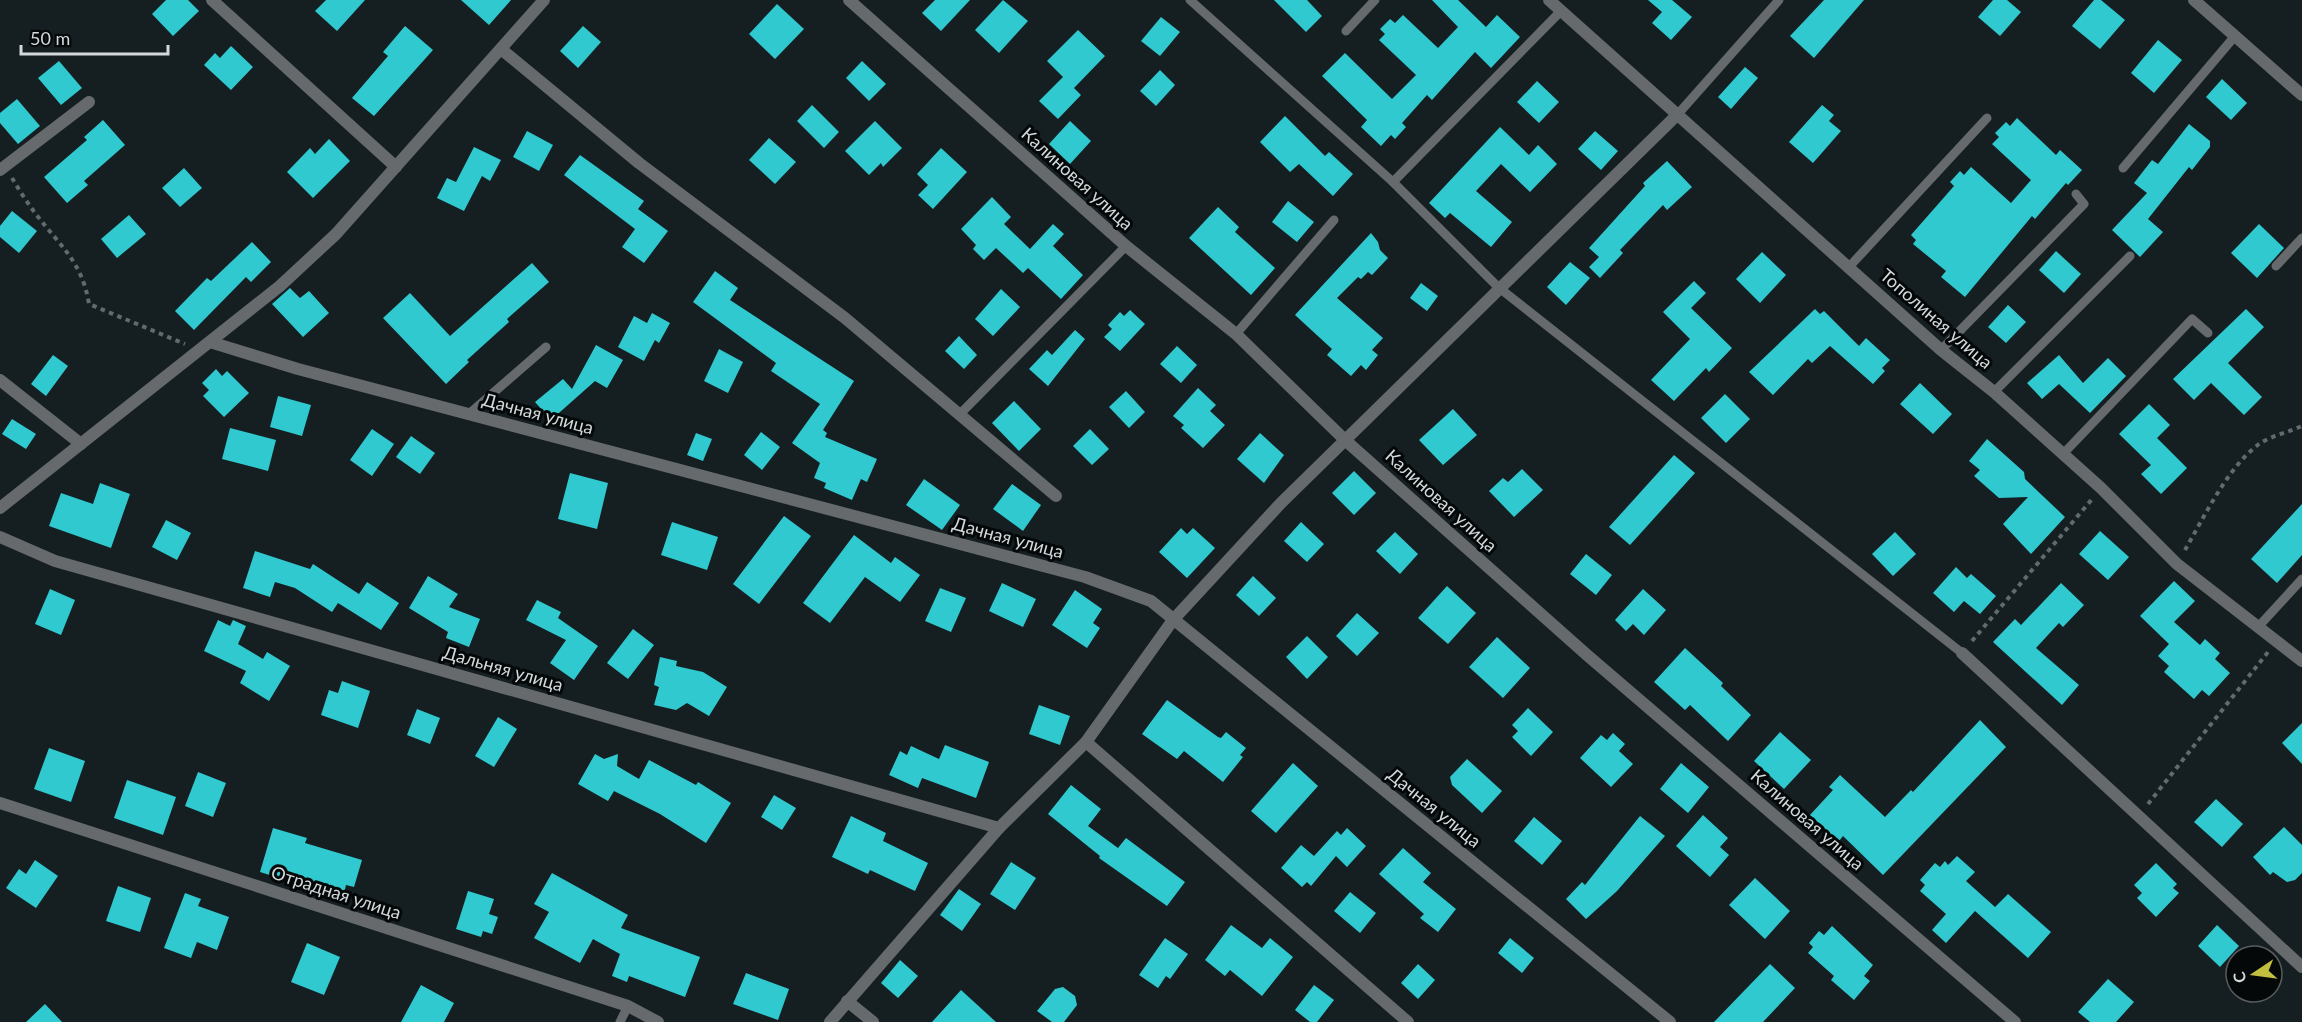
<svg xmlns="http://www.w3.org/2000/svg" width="2302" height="1022" viewBox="0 0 2302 1022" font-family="Lato,sans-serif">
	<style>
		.building { fill: #30c9cf }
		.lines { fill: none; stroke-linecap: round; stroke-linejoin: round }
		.path { stroke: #616a6c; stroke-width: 4; stroke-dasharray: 4.5 4.5; stroke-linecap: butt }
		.service { stroke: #666a6d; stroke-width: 9 }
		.minor { stroke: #666a6d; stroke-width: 12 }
		.labels { text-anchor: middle; stroke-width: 6; stroke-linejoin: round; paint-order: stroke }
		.street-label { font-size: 18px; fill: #d3d9db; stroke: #050809 }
	</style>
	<rect width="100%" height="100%" fill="#151f22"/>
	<!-- building -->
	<g class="building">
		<polygon points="166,0 188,0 199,11 173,36 152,14"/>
		<polygon points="326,0 365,0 337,31 315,11"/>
		<polygon points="461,0 511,0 489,25"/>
		<polygon points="935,0 970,0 941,31 922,13"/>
		<polygon points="1003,0 1028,21 999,53 975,30"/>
		<polygon points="1274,0 1307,0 1322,16 1306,32"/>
		<polygon points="1432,0 1458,0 1486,27 1497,15 1520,37 1491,68 1475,52 1432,100 1427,95 1402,123 1406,127 1395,139 1391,135 1381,146 1361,127 1367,120 1322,76 1345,53 1392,99 1416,75 1379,40 1385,34 1380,29 1390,19 1395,23 1403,15 1438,48 1458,27"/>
		<polygon points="1648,0 1672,0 1692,17 1671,40 1652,23 1662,12"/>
		<polygon points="1824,0 1864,0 1814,58 1790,36"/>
		<polygon points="1993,0 2007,0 2021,12 2000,36 1978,17"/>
		<polygon points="2094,0 2101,0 2125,20 2100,49 2072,26"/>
		<polygon points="777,4 804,29 775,59 749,34"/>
		<polygon points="1161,17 1180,32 1160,56 1141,41"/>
		<polygon points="405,26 433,50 374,116 352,98 388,56 383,52"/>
		<polygon points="583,26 601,42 578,68 560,51"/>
		<polygon points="1078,30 1105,56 1074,88 1081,95 1058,119 1039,101 1063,77 1047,61"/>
		<polygon points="2158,40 2182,60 2154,93 2131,73"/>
		<polygon points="231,46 253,67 231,90 204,65 215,53 220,58"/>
		<polygon points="59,61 82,88 61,105 38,78"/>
		<polygon points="862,61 886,84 869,101 846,78"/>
		<polygon points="1745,67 1758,78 1731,109 1718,97"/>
		<polygon points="1160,70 1175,85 1156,106 1140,91"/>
		<polygon points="2222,79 2247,103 2231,120 2206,97"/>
		<polygon points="1537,81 1559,102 1539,123 1517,102"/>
		<polygon points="17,99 40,126 18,144 0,123 0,113"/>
		<polygon points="812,105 839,132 824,148 797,121"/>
		<polygon points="1822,105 1834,115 1829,121 1841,131 1813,163 1789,142"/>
		<polygon points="1285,116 1325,156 1329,152 1353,174 1333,196 1299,164 1290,172 1260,142"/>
		<polygon points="2017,118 2056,155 2060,150 2082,170 2068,185 2066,183 2035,219 2032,216 1965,297 1941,277 1946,271 1913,244 1916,240 1911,235 1954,186 1950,182 1960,171 1964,175 1971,167 2011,203 2031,180 1992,144 1999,137 1995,133 2006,122 2010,126"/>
		<polygon points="103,120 125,145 84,181 88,185 67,203 44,177 87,140 84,137"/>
		<polygon points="875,121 902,148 883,167 881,163 869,175 845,151"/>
		<polygon points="1070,121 1091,141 1070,164 1049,144"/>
		<polygon points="2189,124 2210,141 2210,147 2192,170 2189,167 2148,219 2163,232 2140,257 2112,230 2147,193 2134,183 2152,160 2158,164"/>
		<polygon points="1500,127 1529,155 1538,145 1557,164 1530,192 1501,164 1476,191 1512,222 1491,247 1450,213 1445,218 1429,203"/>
		<polygon points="527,131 553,145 539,171 513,157"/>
		<polygon points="1595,131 1618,151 1601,170 1578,149"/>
		<polygon points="769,138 796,162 775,184 749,160"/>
		<polygon points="329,139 350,161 313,198 287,172 310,148 315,154"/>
		<polygon points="474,147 501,160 490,181 482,176 464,211 437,198 447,178 456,182"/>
		<polygon points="941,148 967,172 933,209 918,195 928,185 917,174"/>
		<polygon points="580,155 644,201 638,209 668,231 644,263 622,247 635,229 564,175"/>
		<polygon points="1667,161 1692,187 1667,210 1663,205 1620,250 1623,253 1600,278 1589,267 1599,257 1589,248 1645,186 1643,183"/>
		<polygon points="184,168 202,188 180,207 162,188"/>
		<polygon points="992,197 1011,217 1004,224 1030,249 1053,224 1064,234 1053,246 1083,275 1061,299 1028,268 1023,273 996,248 984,260 973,249 976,245 961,229"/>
		<polygon points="1288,201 1314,222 1297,242 1272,222"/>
		<polygon points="1218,207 1239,227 1235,232 1275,268 1251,295 1189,238"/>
		<polygon points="12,211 37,231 19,253 0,237 0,226"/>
		<polygon points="129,215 146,234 117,258 101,239"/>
		<polygon points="2259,224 2284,248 2257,278 2231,253"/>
		<polygon points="1371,233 1378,242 1380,250 1388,258 1372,275 1368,272 1361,279 1358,277 1337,298 1383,338 1372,350 1378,355 1366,370 1361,365 1351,376 1327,355 1332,349 1295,315"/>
		<polygon points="252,242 271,262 251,282 246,277 194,330 175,311 207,278 211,281"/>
		<polygon points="2056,251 2081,274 2064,293 2039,270"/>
		<polygon points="1762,252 1786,275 1760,303 1736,279"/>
		<polygon points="1570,262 1590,278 1566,305 1547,287"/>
		<polygon points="532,263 549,282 507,319 509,322 467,360 469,362 446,384 383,318 410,293 450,336"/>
		<polygon points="715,271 738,288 730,300 854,381 823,430 827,433 825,437 877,459 867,482 861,479 852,500 824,488 826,483 814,478 820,463 792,443 820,404 771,371 776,363 693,302"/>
		<polygon points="1694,281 1706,293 1691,308 1732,348 1709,372 1706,368 1674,401 1651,380 1690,339 1663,312"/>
		<polygon points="1421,283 1438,296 1427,311 1410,298"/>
		<polygon points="290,288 300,298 309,291 329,313 303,337 272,304"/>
		<polygon points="1001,289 1020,307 993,336 975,319"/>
		<polygon points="2008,305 2026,322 2006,343 1988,327"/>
		<polygon points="1815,309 1820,314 1824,311 1859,346 1866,338 1890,360 1882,368 1885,371 1873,384 1830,346 1812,363 1808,359 1773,395 1749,372"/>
		<polygon points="2246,309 2264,327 2228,363 2262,397 2244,415 2211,383 2194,400 2173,379"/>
		<polygon points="1130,310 1145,324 1120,351 1104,337 1112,329 1108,325 1120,312 1124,316"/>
		<polygon points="652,313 670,323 659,343 655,340 644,361 618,347 634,316 647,323"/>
		<polygon points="1075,330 1085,339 1048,386 1029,369 1047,350 1052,355"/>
		<polygon points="959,336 977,355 964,369 945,351"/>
		<polygon points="596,345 623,360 607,388 595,381 551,420 535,402 563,379 572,389"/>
		<polygon points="1177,346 1197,365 1181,383 1160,364"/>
		<polygon points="719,349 743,362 728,393 704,381"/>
		<polygon points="53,355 68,366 46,396 31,384"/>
		<polygon points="2059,355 2083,383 2108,358 2126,376 2090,413 2059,384 2042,399 2027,383"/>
		<polygon points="216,369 222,376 227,371 249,393 224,417 203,396 209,390 202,383"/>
		<polygon points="1920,383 1952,414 1933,434 1900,404"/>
		<polygon points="1198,388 1216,405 1210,411 1225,425 1203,448 1181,428 1184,425 1173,416"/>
		<polygon points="1126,391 1145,412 1129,428 1109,407"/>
		<polygon points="1725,394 1750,419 1726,443 1701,418"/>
		<polygon points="278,396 311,405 302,436 270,427"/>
		<polygon points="1014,401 1041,429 1019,451 992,423"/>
		<polygon points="2149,404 2170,425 2157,438 2187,468 2161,494 2141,474 2151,465 2119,434"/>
		<polygon points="1453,409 1477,435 1443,465 1419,440"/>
		<polygon points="12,419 36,434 26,449 2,434"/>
		<polygon points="230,428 276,440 268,471 222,459"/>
		<polygon points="372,429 394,444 372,476 350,460"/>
		<polygon points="1090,429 1109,449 1092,465 1073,446"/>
		<polygon points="761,432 780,447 762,470 744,455"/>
		<polygon points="696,433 712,439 703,461 687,455"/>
		<polygon points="1260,433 1284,455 1264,483 1237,459"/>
		<polygon points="411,436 435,453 420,474 396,457"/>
		<polygon points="1987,439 2024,472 2025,479 2065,517 2031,554 2003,524 2028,497 1999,498 1974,476 1980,470 1969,461"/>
		<polygon points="1674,455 1695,473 1630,545 1609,527"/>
		<polygon points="1522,469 1543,490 1514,517 1489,491 1503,478 1508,482"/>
		<polygon points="1354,471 1376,493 1354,515 1332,493"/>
		<polygon points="570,473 608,483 597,529 558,519"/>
		<polygon points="924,479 960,505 942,530 906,505"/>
		<polygon points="100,483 130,494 111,548 49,526 61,493 93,504"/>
		<polygon points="1012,484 1041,505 1023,531 993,509"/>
		<polygon points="2302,504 2302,555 2277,583 2251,559"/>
		<polygon points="784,516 811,536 759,604 733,584"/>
		<polygon points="166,520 191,533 177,560 152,547"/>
		<polygon points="672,522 718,537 707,570 661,555"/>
		<polygon points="1301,522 1324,544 1307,562 1284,541"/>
		<polygon points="1181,528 1187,534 1193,528 1215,548 1187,578 1159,552"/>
		<polygon points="2100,531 2129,557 2108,580 2079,554"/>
		<polygon points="1395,532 1418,554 1400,574 1376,551"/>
		<polygon points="1895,532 1916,554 1893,576 1872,554"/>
		<polygon points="854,535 891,563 895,557 920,575 900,602 865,577 830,623 803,603"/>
		<polygon points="255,551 310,569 313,564 359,594 367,582 399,603 381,630 338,603 332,612 295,588 275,582 270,597 243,588"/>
		<polygon points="1586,554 1612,575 1596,595 1570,574"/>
		<polygon points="1956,567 1967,578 1971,574 1996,596 1980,614 1964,601 1954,612 1933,593"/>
		<polygon points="428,576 458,594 449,607 480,619 469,647 446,638 448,632 409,608"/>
		<polygon points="1253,576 1276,598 1259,616 1236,595"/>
		<polygon points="2174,581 2195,601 2174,622 2200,645 2205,639 2220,653 2215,659 2230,673 2209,696 2202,690 2194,699 2164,672 2169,666 2158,656 2169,644 2140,616"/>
		<polygon points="1002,583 1036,599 1023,627 989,611"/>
		<polygon points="2061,583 2084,605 2063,627 2059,623 2036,648 2079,685 2062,705 1993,642 2015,619 2021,625"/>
		<polygon points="1447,586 1476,613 1448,644 1418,618"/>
		<polygon points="940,588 966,598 951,632 925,621"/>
		<polygon points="50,589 75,600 61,635 35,624"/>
		<polygon points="1643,589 1666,610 1644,635 1633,624 1626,631 1615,620"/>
		<polygon points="1075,590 1102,609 1093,623 1100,628 1087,648 1052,625"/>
		<polygon points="537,600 561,612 558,618 598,646 574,680 550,663 566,640 526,620"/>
		<polygon points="1357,613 1379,633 1357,656 1336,636"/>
		<polygon points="218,620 230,626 233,620 246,626 238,644 263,659 267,652 290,666 269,701 240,683 246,671 204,651"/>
		<polygon points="633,629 654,645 628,679 607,663"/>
		<polygon points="1307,636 1328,657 1307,679 1286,657"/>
		<polygon points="1497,637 1530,668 1503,698 1469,667"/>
		<polygon points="1685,648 1723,683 1721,686 1751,715 1728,741 1690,705 1685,710 1654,682"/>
		<polygon points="660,657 677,661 676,666 703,672 727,687 709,716 687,703 676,710 654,705 659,687 654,685"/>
		<polygon points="342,681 370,691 358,728 321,715 329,690 338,693"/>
		<polygon points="1167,700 1218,737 1221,738 1226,732 1246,748 1240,755 1243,757 1223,782 1184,751 1177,759 1142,734"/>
		<polygon points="1039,705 1070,716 1060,745 1029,734"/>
		<polygon points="1528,708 1553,732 1531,756 1512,737 1518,731 1512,725"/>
		<polygon points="417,709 440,718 430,744 407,735"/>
		<polygon points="498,717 517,729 494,767 475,756"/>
		<polygon points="1980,720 2006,747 1883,875 1843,836 1839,841 1810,815 1833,790 1829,787 1840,775 1885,817 1911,790 1913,792"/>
		<polygon points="2302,723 2302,764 2282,743"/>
		<polygon points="1780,732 1811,760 1784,789 1754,761"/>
		<polygon points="1613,733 1625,744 1619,751 1633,764 1611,787 1580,758 1601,735 1607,740"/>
		<polygon points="945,745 989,762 976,798 922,778 918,788 889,775 900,751 907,755 911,746 939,759"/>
		<polygon points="49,748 85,761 71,802 34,789"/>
		<polygon points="595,754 604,759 618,754 617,766 639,779 649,760 696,785 698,782 731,803 706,843 660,814 614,791 608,801 578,784"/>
		<polygon points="1467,759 1502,791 1482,813 1452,785 1450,777"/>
		<polygon points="1293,763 1318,786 1276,833 1251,811"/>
		<polygon points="1681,763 1709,787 1688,813 1660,789"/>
		<polygon points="198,772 226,783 213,817 185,806"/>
		<polygon points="127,780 176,797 163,835 114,818"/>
		<polygon points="1071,785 1101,809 1088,826 1118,848 1126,838 1185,882 1167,906 1099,858 1100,856 1048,814"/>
		<polygon points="774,795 796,808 782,830 761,817"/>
		<polygon points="2216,799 2243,824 2222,847 2194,822"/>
		<polygon points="1703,815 1728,838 1720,847 1729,855 1710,877 1676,846"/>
		<polygon points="851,816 886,833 883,841 928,863 915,891 870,870 868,874 832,857"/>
		<polygon points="1640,816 1665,836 1617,891 1586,919 1566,899 1582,882 1585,885"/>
		<polygon points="1534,817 1562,841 1542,865 1514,841"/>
		<polygon points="2284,827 2302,845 2302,873 2295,880 2287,882 2273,872 2270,875 2253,857"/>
		<polygon points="273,828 307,838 305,843 362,860 354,887 346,885 343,898 260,872"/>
		<polygon points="1347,828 1366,846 1347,867 1336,856 1311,886 1307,882 1302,887 1281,868 1301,845 1314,856 1337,831 1341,835"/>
		<polygon points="1403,848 1431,873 1423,882 1456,909 1438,932 1420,918 1424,914 1379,874"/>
		<polygon points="1957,856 1975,872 1966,881 1995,907 2008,894 2051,932 2028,958 1975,911 1946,943 1932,930 1946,914 1920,891 1925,885 1920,880 1935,863 1940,867 1945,861 1948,865"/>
		<polygon points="35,860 58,876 36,908 6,888 19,869 26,874"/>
		<polygon points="1011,862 1036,878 1015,910 990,894"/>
		<polygon points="2156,863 2177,884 2173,888 2179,893 2156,917 2137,898 2142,893 2134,885"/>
		<polygon points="552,873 628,915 621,928 700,957 685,997 629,976 627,982 612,976 620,954 593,939 580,963 534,938 549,912 534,904"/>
		<polygon points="1755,878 1790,911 1765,939 1729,905"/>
		<polygon points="118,886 151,898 140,932 106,921"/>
		<polygon points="959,889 981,904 962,931 940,915"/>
		<polygon points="468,891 494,899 489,914 498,917 492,934 483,931 481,937 456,929"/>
		<polygon points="1350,892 1376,913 1360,933 1334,911"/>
		<polygon points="185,893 201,899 198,906 229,917 217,950 197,942 191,958 164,948"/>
		<polygon points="1231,925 1262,948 1270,938 1293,957 1262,996 1230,970 1225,976 1205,960"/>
		<polygon points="2217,925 2239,946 2220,967 2198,946"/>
		<polygon points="1832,926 1873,965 1864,976 1870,981 1854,1000 1831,980 1834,976 1808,953 1813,947 1809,943 1819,931 1824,935"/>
		<polygon points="1165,938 1188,954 1170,979 1166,976 1158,988 1139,975"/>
		<polygon points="1510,938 1534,958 1522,973 1498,953"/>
		<polygon points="307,943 340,957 324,995 291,982"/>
		<polygon points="900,960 918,976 898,998 881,983"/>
		<polygon points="1418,964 1435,980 1418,999 1401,983"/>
		<polygon points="1770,964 1795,988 1763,1022 1714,1022"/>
		<polygon points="746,973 789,989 778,1020 733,1004"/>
		<polygon points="2108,979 2134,1002 2116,1022 2090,1022 2078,1012"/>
		<polygon points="421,985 454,1003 444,1022 401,1022"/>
		<polygon points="1314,985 1334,1000 1317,1022 1310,1022 1295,1010"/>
		<polygon points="1063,987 1075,996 1077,1005 1064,1022 1052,1022 1037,1011 1055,989"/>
		<polygon points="961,990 996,1022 932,1022"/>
		<polygon points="45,1004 62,1022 26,1022"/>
	</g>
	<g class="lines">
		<!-- path -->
		<g class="path">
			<path d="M12,178c7,12 15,24 23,35 25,33 47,48 54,91l96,40"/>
			<path d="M2185,550c19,-33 43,-83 74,-106 12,-8 30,-12 43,-18"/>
			<polyline points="1972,641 2093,498"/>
			<polyline points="2148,804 2268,652"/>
		</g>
		<!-- service -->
		<g class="service">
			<polyline points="1190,0 1393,182 1498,287 1962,653"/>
			<polyline points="1346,31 1375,0"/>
			<polyline points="1678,114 1779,0"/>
			<polyline points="2123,168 2235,36"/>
			<polyline points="1393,182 1561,11"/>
			<polyline points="2276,266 2302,238"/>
			<polyline points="1849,267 1987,118"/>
			<polyline points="1236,334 1334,220"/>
			<polyline points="1941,350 2084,204 2076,194"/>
			<polyline points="1994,392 2130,256"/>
			<polyline points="469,414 546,347"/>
			<polyline points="959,415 1126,246"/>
			<polyline points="2063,454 2192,319 2208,333"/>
			<polyline points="2259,626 2302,579"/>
			<polyline points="620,1022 628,1006"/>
		</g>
		<!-- minor -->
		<g class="minor">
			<polyline points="212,0 396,167"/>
			<polyline points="849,0 1126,246 1236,334 1345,440 1587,655 2015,1022"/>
			<polyline points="1549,0 1941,350 1994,392 2101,488 2177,564 2302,661"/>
			<polyline points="2194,0 2302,95"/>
			<polyline points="501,49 639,163 845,318 1056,496"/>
			<polyline points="0,170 89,102"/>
			<polyline points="210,342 298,369 1085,577 1151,601 1670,1022"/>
			<polyline points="0,380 81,444"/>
			<polyline points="0,508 280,286 336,234 544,0"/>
			<polyline points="0,537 55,561 999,828"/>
			<polyline points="1962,653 2302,967"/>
			<polyline points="1086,742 1408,1022"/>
			<polyline points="0,803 628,1006 658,1022"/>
			<polyline points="847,1001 873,1022"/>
			<polyline points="830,1022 999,828 1086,742 1173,620 1281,503 1678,114"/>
		</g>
	</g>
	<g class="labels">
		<!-- street labels -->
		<g class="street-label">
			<text transform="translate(1077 179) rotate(42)" y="6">Калиновая улица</text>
			<text transform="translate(1936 319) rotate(41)" y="6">Тополиная улица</text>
			<text transform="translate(538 414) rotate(15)" y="6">Дачная улица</text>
			<text transform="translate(1441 501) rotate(42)" y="6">Калиновая улица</text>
			<text transform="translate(1008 538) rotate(15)" y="6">Дачная улица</text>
			<text transform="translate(503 669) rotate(16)" y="6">Дальняя улица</text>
			<text transform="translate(1434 808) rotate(39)" y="6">Дачная улица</text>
			<text transform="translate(1807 820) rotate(41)" y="6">Калиновая улица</text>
			<text transform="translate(336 893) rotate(18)" y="6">Отрадная улица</text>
		</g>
	</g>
	<!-- north arrow -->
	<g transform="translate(2254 974) rotate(257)"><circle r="28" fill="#050809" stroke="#575c5d" stroke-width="1.5"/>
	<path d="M0-4.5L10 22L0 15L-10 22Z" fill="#c1be40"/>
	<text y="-9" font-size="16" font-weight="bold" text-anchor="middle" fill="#d3d9db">С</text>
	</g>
	<!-- scale -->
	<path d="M21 45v9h147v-9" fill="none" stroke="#d3d9db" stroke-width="3"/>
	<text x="30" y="45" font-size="18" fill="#d3d9db" stroke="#050809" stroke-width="4.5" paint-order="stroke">50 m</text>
</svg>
